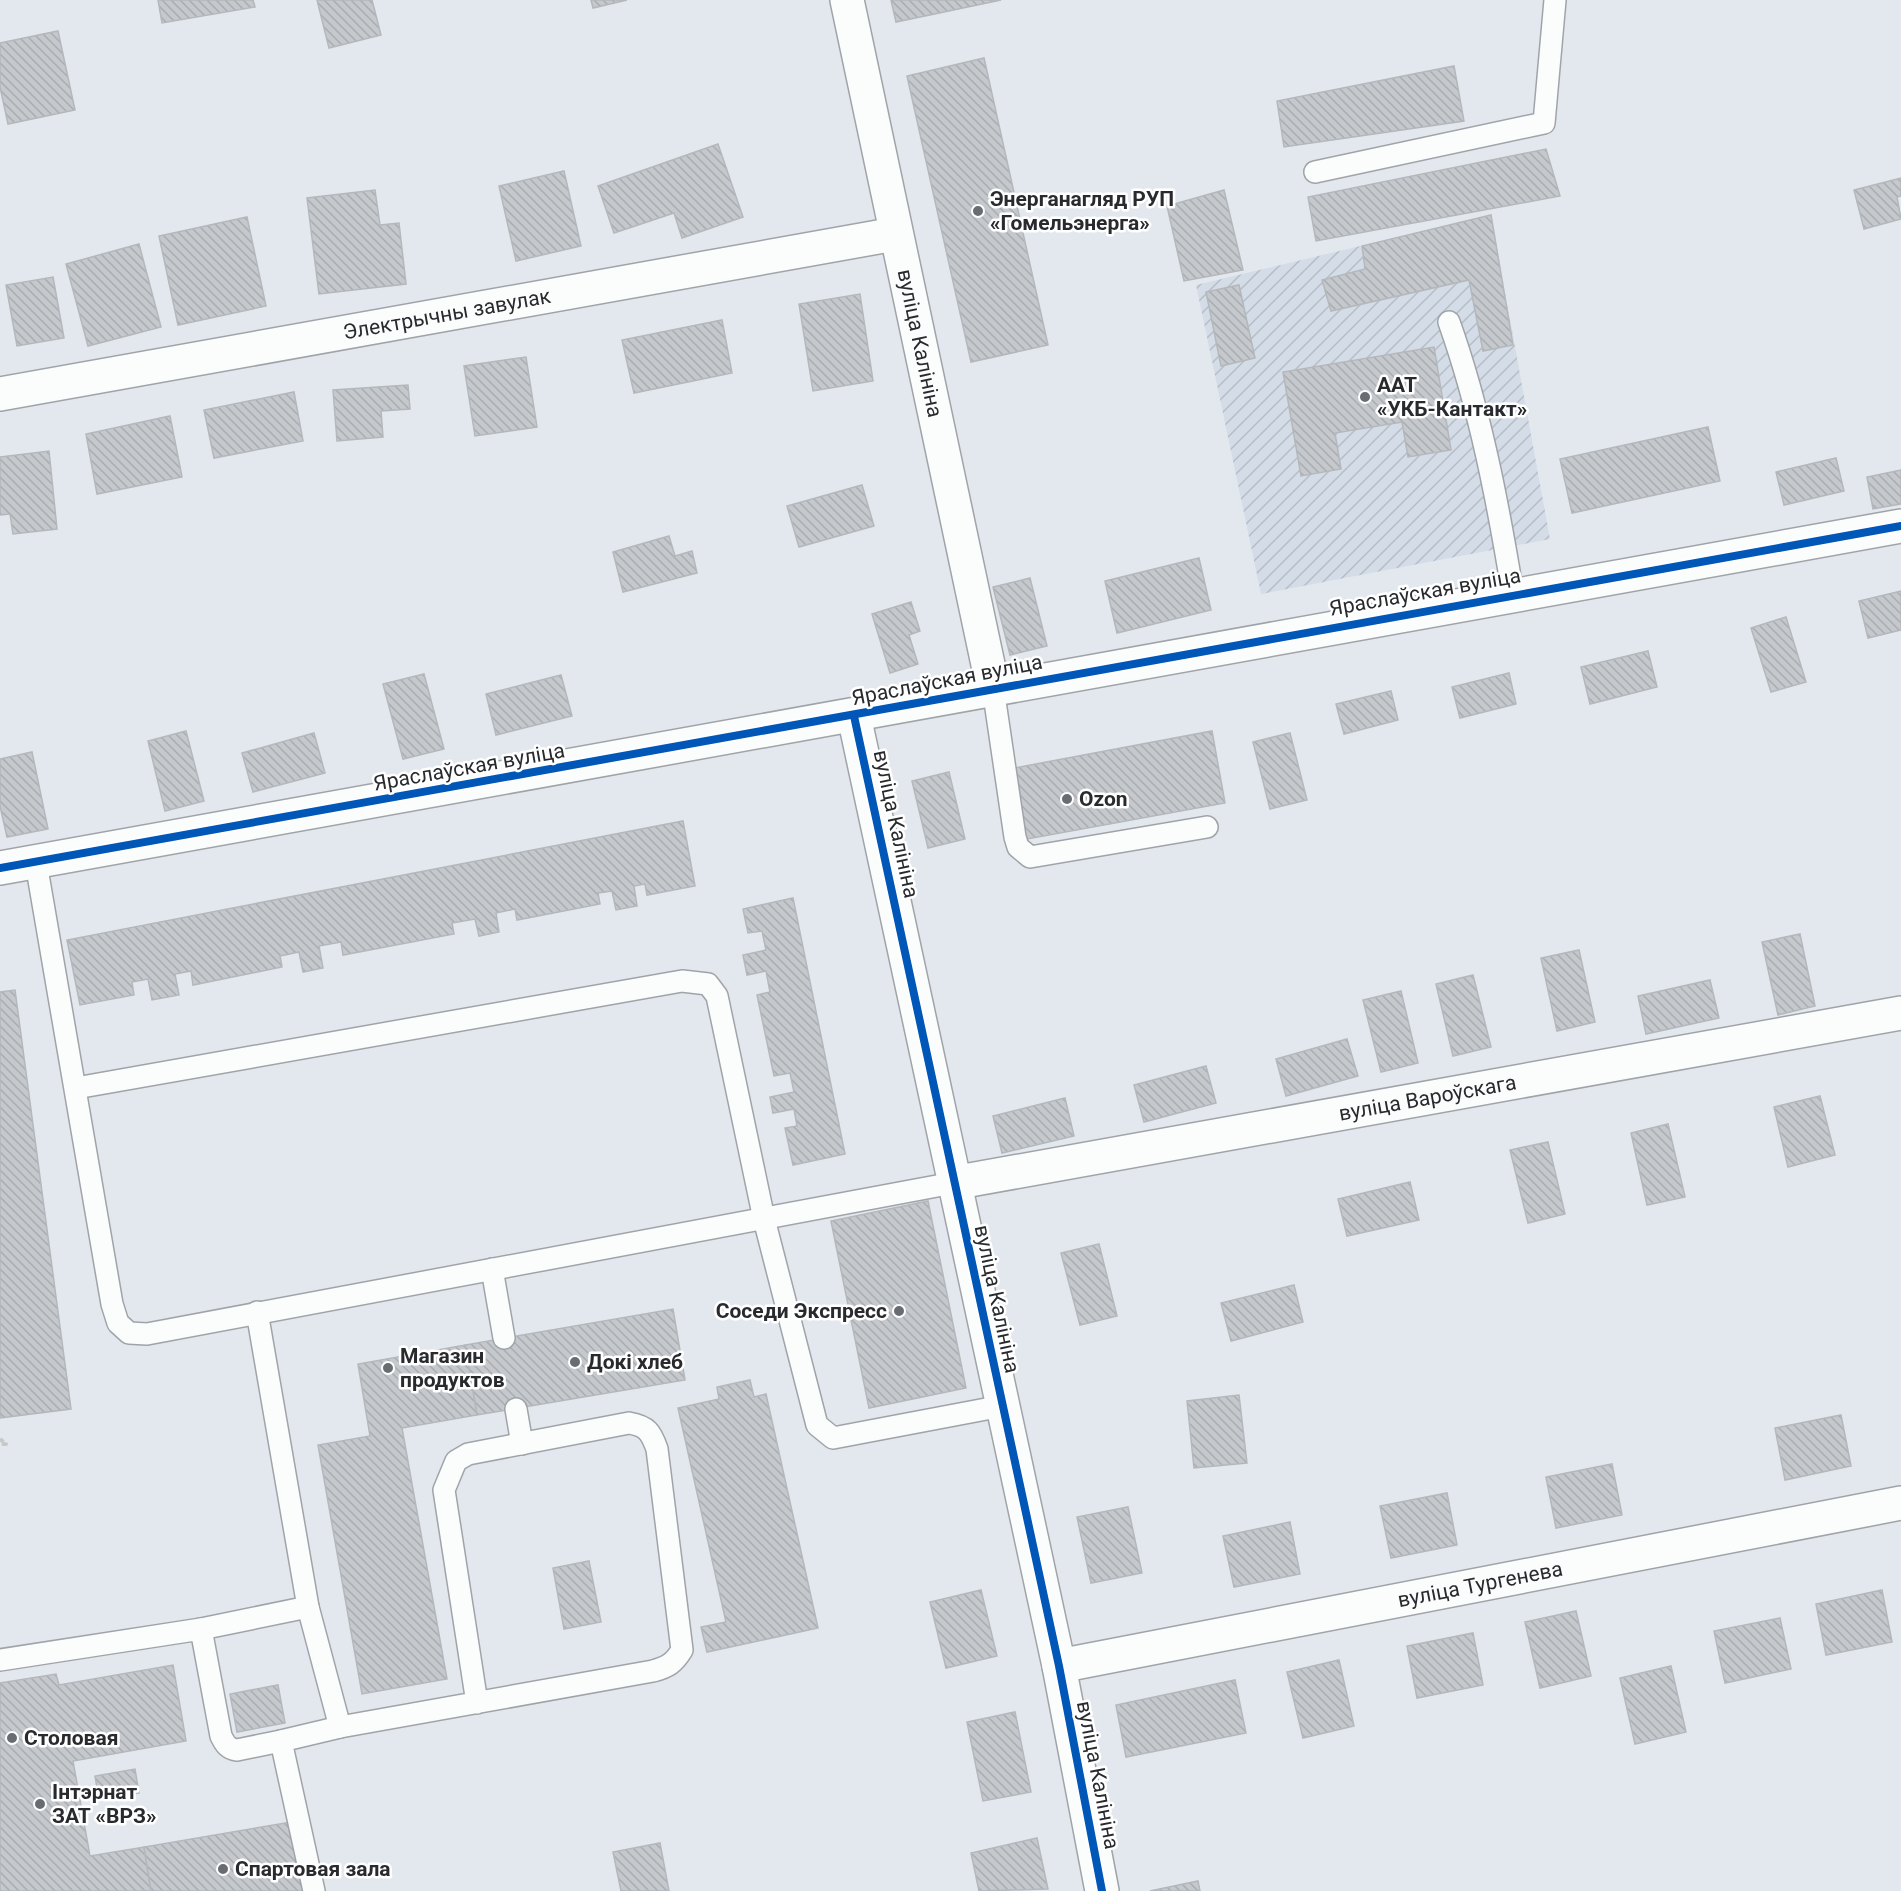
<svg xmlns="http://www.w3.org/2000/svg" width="1901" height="1891" viewBox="0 0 1901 1891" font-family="Roboto,sans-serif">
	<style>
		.industrial { fill: url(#industrial-furrows) }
		.building { fill: url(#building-back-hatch); stroke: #b4b8bc; stroke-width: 1.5 }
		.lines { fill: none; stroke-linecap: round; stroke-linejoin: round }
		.lane-casing { stroke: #a0a4a9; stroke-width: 24 }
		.street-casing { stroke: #a0a4a9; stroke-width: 36 }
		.secondary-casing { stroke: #a0a4a9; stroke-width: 36 }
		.path { stroke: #c7c8c9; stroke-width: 4; stroke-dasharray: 4.5 3; stroke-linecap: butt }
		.lane { stroke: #fbfcfc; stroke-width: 21 }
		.street { stroke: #fbfcfc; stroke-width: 33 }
		.secondary { stroke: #fbfcfc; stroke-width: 33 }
		.cycleway-casing { stroke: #fff; stroke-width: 11 }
		.cycleway { stroke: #0057b8; stroke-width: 8 }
		.poi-dot { fill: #696c71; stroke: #fff; stroke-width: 2 }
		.labels { text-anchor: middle; stroke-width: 5; stroke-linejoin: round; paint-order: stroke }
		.poi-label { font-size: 21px; font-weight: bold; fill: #282a2e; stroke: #fff; text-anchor: start }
		.street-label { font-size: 21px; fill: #282a2e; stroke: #fff }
	</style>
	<defs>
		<pattern id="industrial-furrows" width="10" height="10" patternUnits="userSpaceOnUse" patternTransform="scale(1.5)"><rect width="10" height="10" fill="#d3dce7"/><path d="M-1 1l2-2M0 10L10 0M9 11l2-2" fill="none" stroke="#b5bdc6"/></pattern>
		<pattern id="building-back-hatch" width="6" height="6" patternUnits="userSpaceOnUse" patternTransform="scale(1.5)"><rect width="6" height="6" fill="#c5c9cd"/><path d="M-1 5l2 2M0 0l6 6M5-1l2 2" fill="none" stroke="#a9adb0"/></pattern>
	</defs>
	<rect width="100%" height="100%" fill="#e3e8ee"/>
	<!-- industrial -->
	<polygon class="industrial" points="1491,215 1550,539 1261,594 1196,285"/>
	<!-- building -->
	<g class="building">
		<polygon points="158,0 253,0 255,7 162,23"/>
		<polygon points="317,0 372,0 381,35 329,48"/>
		<polygon points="591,0 627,0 593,8"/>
		<polygon points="891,0 1001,0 896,22"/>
		<polygon points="58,31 75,110 8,124 0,87 0,43"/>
		<polygon points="984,58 1048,345 971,362 907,76"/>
		<polygon points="1454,66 1464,121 1284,147 1277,101"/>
		<polygon points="718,144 743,217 682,238 674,213 614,233 598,186"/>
		<polygon points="1546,149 1560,196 1316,241 1308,197"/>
		<polygon points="564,171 581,246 516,261 499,186"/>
		<polygon points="1901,178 1901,196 1897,197 1901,219 1864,229 1854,190"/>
		<polygon points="375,190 380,225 399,223 406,284 319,294 307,198"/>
		<polygon points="1224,190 1243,270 1184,281 1167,206"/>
		<polygon points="1491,215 1513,345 1483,351 1469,280 1331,311 1322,280 1365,269 1362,246"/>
		<polygon points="247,217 266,306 178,325 159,236"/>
		<polygon points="139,244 161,327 88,346 66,264"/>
		<polygon points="53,277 64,338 17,346 6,285"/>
		<polygon points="1239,285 1255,358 1221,366 1206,292"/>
		<polygon points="860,294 873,381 813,391 799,304"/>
		<polygon points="722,320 732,373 634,393 622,340"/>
		<polygon points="1434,347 1451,450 1408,457 1402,422 1335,433 1341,469 1301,476 1283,372"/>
		<polygon points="526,357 537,427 475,436 464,366"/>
		<polygon points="408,385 410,409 381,411 383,437 337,441 333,390"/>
		<polygon points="294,392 303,441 214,458 204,410"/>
		<polygon points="170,416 182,477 97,494 86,434"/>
		<polygon points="1708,427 1720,481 1572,513 1560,459"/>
		<polygon points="49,451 57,529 13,534 10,514 0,515 0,457"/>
		<polygon points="1836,458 1844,491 1784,505 1776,472"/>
		<polygon points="1901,470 1901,504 1873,509 1867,477"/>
		<polygon points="862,485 874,526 799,547 787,506"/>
		<polygon points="669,536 675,556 692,551 697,573 623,592 613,552"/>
		<polygon points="1199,558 1211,610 1117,633 1105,581"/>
		<polygon points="1030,578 1047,646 1010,655 993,587"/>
		<polygon points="1901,591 1901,630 1868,638 1859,601"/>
		<polygon points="911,602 920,631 909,635 918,664 890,673 872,614"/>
		<polygon points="1786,617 1806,682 1771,692 1751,628"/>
		<polygon points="1648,651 1657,687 1590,704 1581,667"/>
		<polygon points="1509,673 1516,704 1460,718 1452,687"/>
		<polygon points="424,674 444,749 403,759 383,684"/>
		<polygon points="561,675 572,716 496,735 486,694"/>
		<polygon points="1391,691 1398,720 1344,734 1336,704"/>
		<polygon points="186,731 204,801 165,811 148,741"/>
		<polygon points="1212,731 1225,803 1022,840 1009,769"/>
		<polygon points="314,733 325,773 253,792 242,753"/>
		<polygon points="1290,733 1307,800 1270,809 1253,742"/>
		<polygon points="32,752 48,829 7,837 0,806 0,759"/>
		<polygon points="949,772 965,839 928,848 912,781"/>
		<polygon points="683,821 695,886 647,895 645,884 634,886 637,906 616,910 612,891 598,893 600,904 517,920 515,909 496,913 499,932 479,936 475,919 452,923 454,934 343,955 341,942 319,946 323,968 303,972 299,952 280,956 282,967 193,985 191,971 175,974 179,995 152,1000 148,979 132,982 134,995 80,1005 67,940"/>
		<polygon points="793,898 845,1154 793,1165 785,1128 797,1126 794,1109 773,1113 770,1097 794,1092 790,1073 774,1076 757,995 770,992 766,971 747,975 743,955 766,950 762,931 748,933 743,909"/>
		<polygon points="1800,934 1815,1006 1778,1015 1762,942"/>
		<polygon points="1579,950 1595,1022 1557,1031 1541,958"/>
		<polygon points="1473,975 1491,1047 1453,1056 1436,984"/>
		<polygon points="1710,980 1719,1018 1646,1034 1638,996"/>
		<polygon points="15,990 71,1409 0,1418 0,992"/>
		<polygon points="1401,991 1418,1063 1381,1072 1363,1000"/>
		<polygon points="1347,1039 1358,1076 1286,1096 1276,1059"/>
		<polygon points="1206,1066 1216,1103 1144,1122 1134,1085"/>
		<polygon points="1820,1096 1835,1155 1788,1167 1774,1107"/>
		<polygon points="1065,1098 1074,1136 1002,1153 993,1116"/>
		<polygon points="1668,1124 1685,1197 1647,1205 1631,1133"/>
		<polygon points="1548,1142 1565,1214 1528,1223 1510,1150"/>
		<polygon points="1410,1182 1419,1220 1347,1236 1338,1199"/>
		<polygon points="928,1201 966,1388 869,1408 831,1221"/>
		<polygon points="1099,1244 1117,1316 1080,1325 1061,1253"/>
		<polygon points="1294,1285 1303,1322 1231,1341 1221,1303"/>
		<polygon points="673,1309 685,1380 477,1415 465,1345"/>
		<polygon points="465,1345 477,1415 402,1428 447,1679 362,1694 318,1445 370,1436 358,1364"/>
		<polygon points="750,1380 754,1397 766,1394 818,1628 707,1652 701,1627 726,1622 678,1408 719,1399 717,1387"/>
		<polygon points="1239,1395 1247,1463 1194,1468 1187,1401"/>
		<polygon points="1841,1415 1851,1466 1785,1480 1775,1428"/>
		<polygon points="1612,1464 1622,1515 1556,1528 1546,1477"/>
		<polygon points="1447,1493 1457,1545 1391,1558 1380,1506"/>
		<polygon points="1128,1507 1142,1573 1091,1583 1077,1517"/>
		<polygon points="1290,1522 1300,1574 1234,1587 1223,1536"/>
		<polygon points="589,1561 601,1622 564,1629 553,1568"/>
		<polygon points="981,1590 997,1656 946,1668 930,1602"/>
		<polygon points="1882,1590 1892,1642 1826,1655 1816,1604"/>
		<polygon points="1576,1611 1591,1676 1540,1688 1525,1622"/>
		<polygon points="1780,1618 1791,1669 1725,1683 1714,1631"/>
		<polygon points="1473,1633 1483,1685 1417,1698 1407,1646"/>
		<polygon points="1339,1660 1354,1726 1303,1738 1287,1672"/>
		<polygon points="173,1665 186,1741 73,1761 90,1856 144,1847 151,1891 0,1891 0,1683 56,1674 59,1685"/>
		<polygon points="1671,1666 1686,1732 1635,1744 1620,1678"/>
		<polygon points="1235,1680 1246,1733 1126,1757 1116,1705"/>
		<polygon points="278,1685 285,1723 237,1732 230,1694"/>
		<polygon points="1015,1712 1031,1792 983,1801 967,1722"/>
		<polygon points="135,1769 139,1793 99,1800 95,1776"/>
		<polygon points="291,1822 303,1891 151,1891 144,1847"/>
		<polygon points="1037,1838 1048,1889 979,1891 971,1853"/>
		<polygon points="660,1843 669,1891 621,1891 613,1852"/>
		<polygon points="1198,1881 1200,1891 1150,1891"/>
	</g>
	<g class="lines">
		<!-- lane casing -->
		<g class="lane-casing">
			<g id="lane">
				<polyline points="1315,172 1544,123 1555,0"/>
				<path d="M1449,322c31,87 49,181 64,273"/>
				<polyline points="993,688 1015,837 1018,847 1030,857 1207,827"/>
				<polyline points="36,863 112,1304 118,1323 129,1333 147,1334 953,1183"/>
				<polyline points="76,1088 682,981 708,984 717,996 764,1219 817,1425 833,1438 1002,1406"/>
				<polyline points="492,1269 504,1338"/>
				<path d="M257,1312l51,295 32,120 313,-56c15,-4 21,-8 29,-21l-25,-201c-6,-17 -10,-23 -28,-26l-161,31 -12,7 -12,29 33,213"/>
				<polyline points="516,1409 522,1444"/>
				<polyline points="201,1629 308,1607"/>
				<path d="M0,1660l201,-31 20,107c4,8 7,13 16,14l44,-9"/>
				<polyline points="314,1891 281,1741 340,1727"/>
			</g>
		</g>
		<!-- street casing -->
		<g class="street-casing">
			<g id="street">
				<path id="s1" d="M847,0l146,688"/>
				<path id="s2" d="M0,394l895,-160"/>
				<polyline points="854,716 1059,1666 1102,1891"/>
				<path id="s3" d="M953,1183l948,-170"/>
				<path id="s4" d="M1059,1666l842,-163"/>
			</g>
		</g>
		<!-- secondary casing -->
		<g class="secondary-casing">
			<polyline id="secondary" points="0,868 1901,526"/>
		</g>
		<!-- path -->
		<polyline class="path" points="0,1439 6,1444 0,1444"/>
		<!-- lane -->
		<use href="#lane" class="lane"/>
		<!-- street -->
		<use href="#street" class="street"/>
		<!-- secondary -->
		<use href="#secondary" class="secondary"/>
		<!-- cycleway casing -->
		<g class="cycleway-casing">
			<g id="cycleway">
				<polyline points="854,716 1059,1666 1102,1891"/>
				<polyline points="0,868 1901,526"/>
			</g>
		</g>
		<!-- cycleway -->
		<use href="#cycleway" class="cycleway"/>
	</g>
	<!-- markers -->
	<g class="poi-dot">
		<circle cx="978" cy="211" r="6"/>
		<circle cx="1365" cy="397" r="6"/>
		<circle cx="1067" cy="799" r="6"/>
		<circle cx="899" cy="1311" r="6"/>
		<circle cx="575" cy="1362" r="6"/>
		<circle cx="388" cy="1368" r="6"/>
		<circle cx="12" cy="1738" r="6"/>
		<circle cx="40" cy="1804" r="6"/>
		<circle cx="223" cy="1869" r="6"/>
	</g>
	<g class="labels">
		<!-- poi labels -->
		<g class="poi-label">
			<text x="990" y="206">Энерганагляд РУП<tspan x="990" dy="24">«Гомельэнерга»</tspan></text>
			<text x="1377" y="392">ААТ<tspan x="1377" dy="24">«УКБ-Кантакт»</tspan></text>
			<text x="1079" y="806">Ozon</text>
			<text x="887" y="1318" text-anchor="end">Соседи Экспресс</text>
			<text x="400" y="1363">Магазин<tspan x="400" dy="24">продуктов</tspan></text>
			<text x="587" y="1369">Докі хлеб</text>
			<text x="24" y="1745">Столовая</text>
			<text x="52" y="1799">Інтэрнат<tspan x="52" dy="24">ЗАТ «ВРЗ»</tspan></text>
			<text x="235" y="1876">Спартовая зала</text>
		</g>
		<!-- street labels -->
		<g class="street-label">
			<text dy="7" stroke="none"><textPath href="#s2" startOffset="454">Электрычны завулак</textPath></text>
			<text dy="7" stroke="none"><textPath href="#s1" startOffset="351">вуліца Калініна</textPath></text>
			<text transform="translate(1425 592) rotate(-10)" y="7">Яраслаўская вуліца</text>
			<text transform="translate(947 680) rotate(-11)" y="7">Яраслаўская вуліца</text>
			<text transform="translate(469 767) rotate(-10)" y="7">Яраслаўская вуліца</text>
			<text transform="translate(896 824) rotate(78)" y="7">вуліца Калініна</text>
			<text dy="7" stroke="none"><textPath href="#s3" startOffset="482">вуліца Вароўскага</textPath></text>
			<text transform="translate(997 1299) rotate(78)" y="7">вуліца Калініна</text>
			<text dy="7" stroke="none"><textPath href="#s4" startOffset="429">вуліца Тургенева</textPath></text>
			<text transform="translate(1098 1775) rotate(79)" y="7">вуліца Калініна</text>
		</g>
	</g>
</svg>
